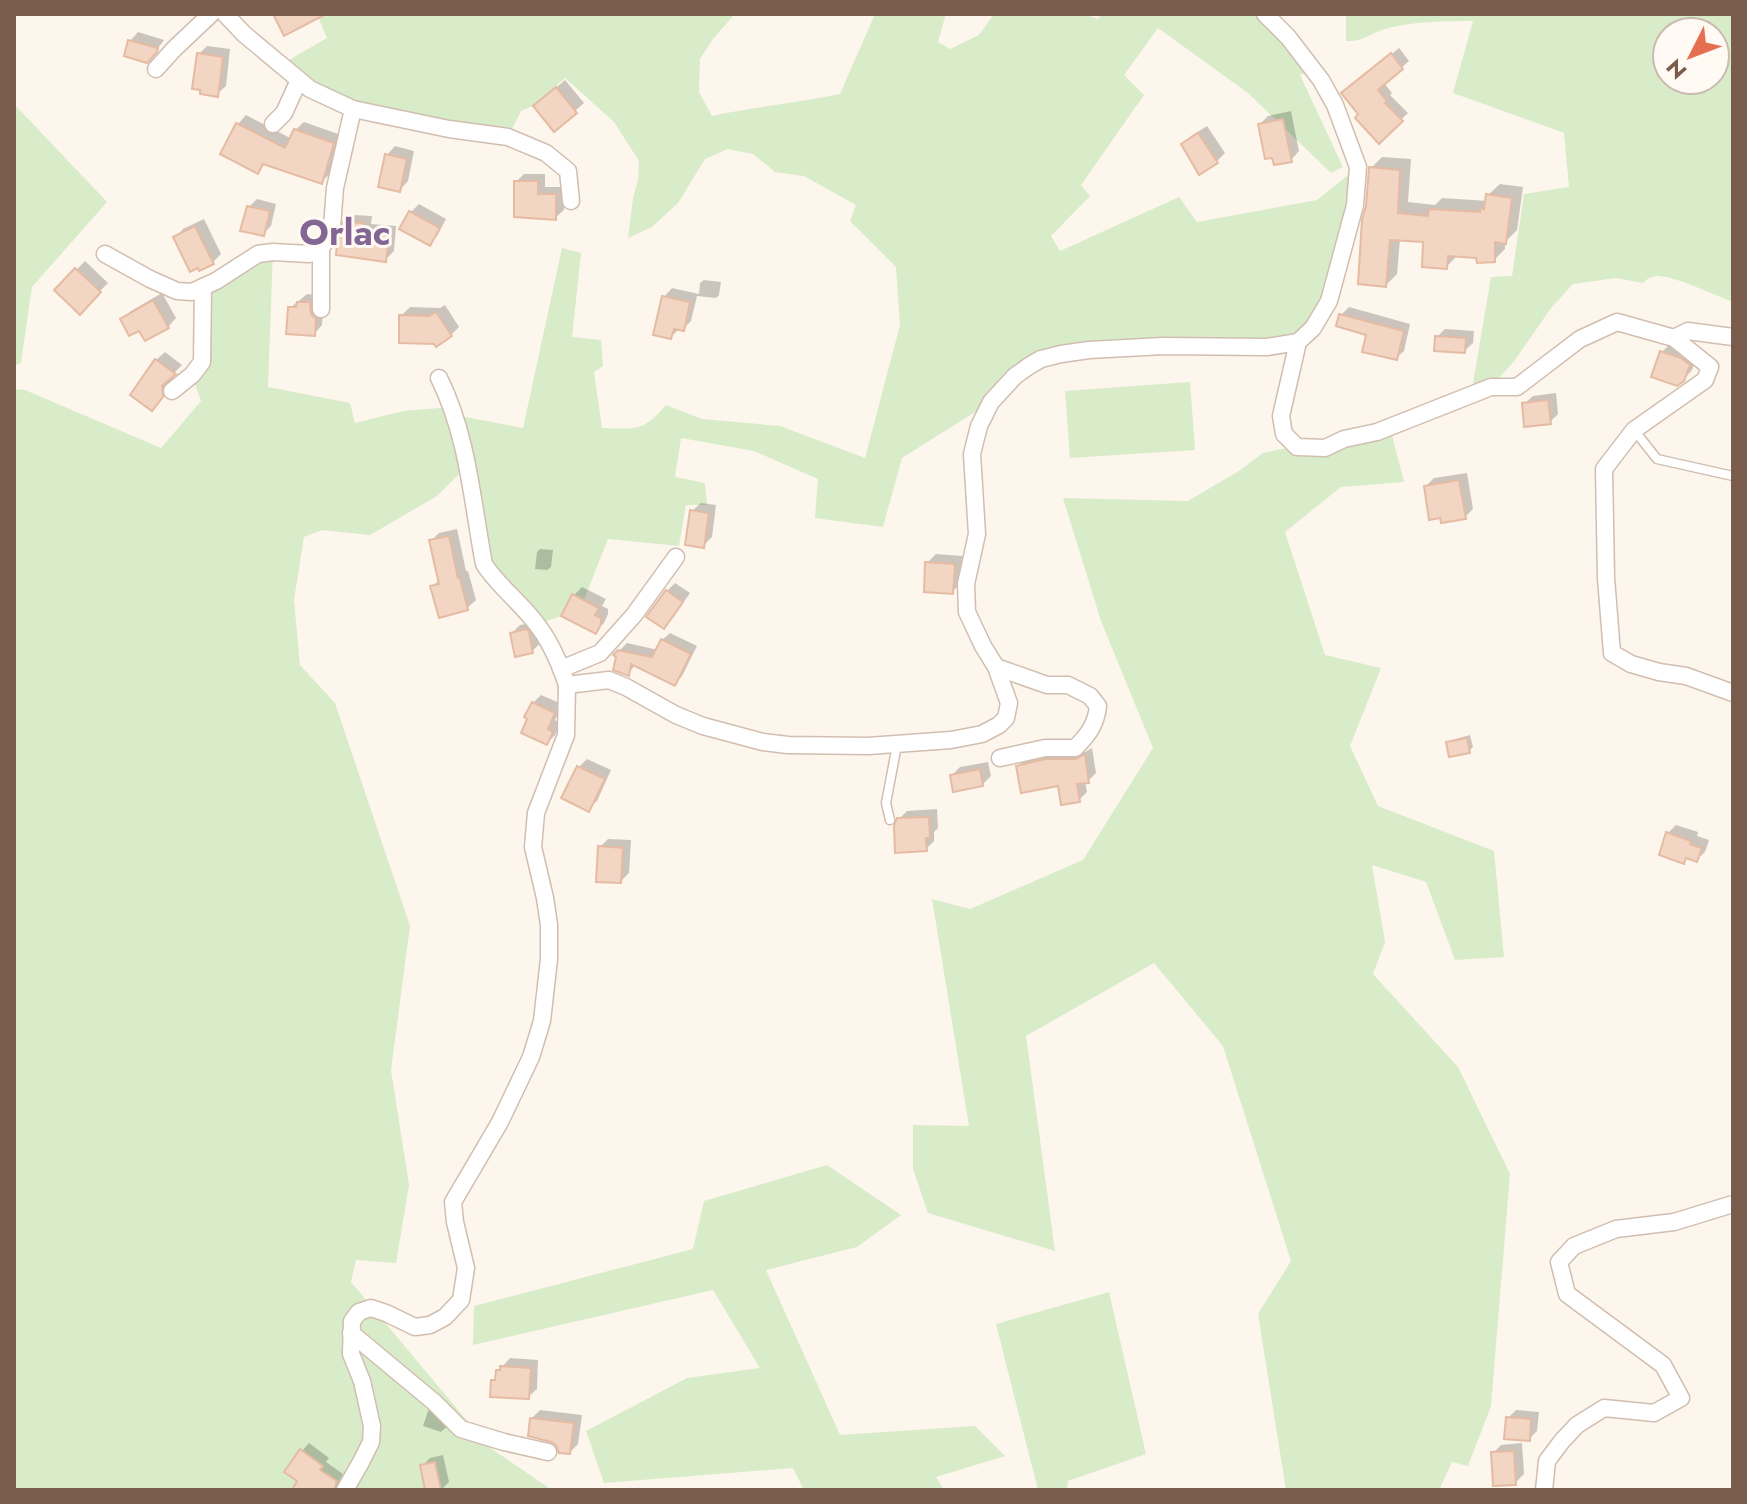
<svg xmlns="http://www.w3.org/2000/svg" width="1747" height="1504" viewBox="0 0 1747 1504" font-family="Jost,sans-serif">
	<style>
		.green { fill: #d8ecc9; fill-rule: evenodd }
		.shadow { fill: #0003 }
		.building { fill: #f3d5c3; stroke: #e6bba3; stroke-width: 2 }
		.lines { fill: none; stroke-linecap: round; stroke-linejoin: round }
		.service-casing { stroke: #d1beb0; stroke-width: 11 }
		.minor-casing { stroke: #d1beb0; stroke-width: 19 }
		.service { stroke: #fff; stroke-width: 8 }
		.minor { stroke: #fff; stroke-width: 16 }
		.labels { text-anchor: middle; stroke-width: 6; stroke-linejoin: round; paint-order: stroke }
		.quarter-label { font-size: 36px; font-weight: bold; fill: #846695; stroke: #fffaf3 }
	</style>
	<rect width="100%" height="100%" fill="#fdf6ec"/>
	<!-- green -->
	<g class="green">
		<path d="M317,14h418l-22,25 -13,20 -1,33 13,24c42,-9 85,-13 128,-22l35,-80h71l-8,28 12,7 29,-14 15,-21h90l14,5 4,-5h171l43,56 -16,5 43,92 -12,6 -83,-80 -90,-65 -34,47 20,20 -63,90 9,11 -39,40 9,15 119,-54 18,25 120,-22 41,-33 -21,122 -36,49 -260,21 -50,43 -89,56 -19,69 -68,-9 3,-39 -64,-28 -73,-13 -6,39 30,6 2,22h-21l-7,41 -71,-7 -28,71 -43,14 -44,-46 -26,-112 -30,30 -67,39 -48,-5 -18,7 -10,63 6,65 35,38 75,223 -19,144 18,115 -13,78 -40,-3 -5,22 138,165 63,43h-538v-1101l11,1 136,58 40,-47 -9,-26 10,-13 1,-75 70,-35 -5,135 82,16 5,20 48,-12 49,-4 3,8 68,13 39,-180 19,5 -9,84 29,3 2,26 -9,6 8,56c34,1 41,4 64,-23l36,14 78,7 85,32 35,-133 -4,-58 -46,-46 6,-16 -52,-29 -29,-4 -22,-18 -25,-5 -23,10 -27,44 -26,24 -24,11 5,-40 5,-18 1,-19 -25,-39 -49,-44 -32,28 -12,5 -13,26 -155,-28 -71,-45 45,-26z"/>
		<path d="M1346,14h387v288c-19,-7 -56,-25 -74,-26 -7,0 -11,2 -16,7l-27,-5 -43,6 -22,24 -36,52 -24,27 -20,8 20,-118 21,-1 12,-82 45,-7 -5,-54 -111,-40 20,-72c-30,0 -62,0 -91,9 -15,5 -19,12 -36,11zM1667,32h48v48h-48z"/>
		<polygon points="14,104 107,202 32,287 21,363 14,366"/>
		<polygon points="1190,382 1195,450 1070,458 1065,391"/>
		<polygon points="1390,427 1404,482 1341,487 1285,532 1325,655 1381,668 1350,746 1378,806 1494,851 1504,957 1455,960 1426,882 1372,865 1385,942 1373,974 1458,1067 1510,1174 1491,1406 1468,1466 1452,1462 1439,1490 1286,1490 1258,1314 1291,1261 1223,1046 1154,963 1026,1036 1055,1251 928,1213 913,1169 913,1125 969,1126 932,899 970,909 1083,860 1153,748 1101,621 1063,498 1188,501 1239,471 1263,453"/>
		<polygon points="827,1165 901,1215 857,1247 766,1270 840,1435 975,1426 1005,1456 936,1477 944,1490 804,1490 793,1468 604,1483 586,1431 687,1378 760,1368 713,1290 473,1345 474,1306 693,1249 704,1201"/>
		<polygon points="1109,1292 1146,1454 1068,1481 1067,1490 1038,1490 996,1324"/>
	</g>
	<!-- shadow -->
	<g class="shadow">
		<polygon points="138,32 164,40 155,52 130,41"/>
		<polygon points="207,46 230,49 226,86 217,94 203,89 199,54"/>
		<polygon points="1399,48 1409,61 1384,83 1392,93 1390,95 1408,113 1379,141 1361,114 1351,87"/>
		<polygon points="565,80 584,103 554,129 544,98"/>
		<polygon points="1291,111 1299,151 1291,160 1260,124 1268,116"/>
		<polygon points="246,115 292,139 295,130 304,122 341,135 330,174 321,182 265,163 257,171 223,153 238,124"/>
		<polygon points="1207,126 1225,153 1217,161 1183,144 1191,136"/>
		<polygon points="395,146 414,151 408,181 400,190 387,155"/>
		<polygon points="1382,157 1411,159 1408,202 1435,205 1442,198 1488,201 1488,195 1500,184 1523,187 1517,230 1505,242 1505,249 1494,260 1478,256 1458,255 1446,267 1425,240 1400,239 1397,274 1386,285 1371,168"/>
		<polygon points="524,174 545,174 545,187 563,187 564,210 555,218 516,182"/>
		<polygon points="257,199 276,204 271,226 263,234 249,207"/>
		<polygon points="419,204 446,219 437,236 429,244 411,212"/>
		<polygon points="354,215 372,216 371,224 396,226 394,251 385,260 345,223"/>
		<polygon points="204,219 221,254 213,262 175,238 183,229"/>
		<polygon points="85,261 108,283 79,312 57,290"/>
		<polygon points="704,280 721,282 719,295 716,298 697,296 691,321 683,329 680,328 671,337 664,297 672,288 699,294 700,283"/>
		<polygon points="162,293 176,318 168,327 140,328 123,319 131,311"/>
		<polygon points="307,294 318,295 323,310 322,325 314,334 290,308"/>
		<polygon points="445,305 459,327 451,335 435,342 401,316 410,307 440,308"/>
		<polygon points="1349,307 1410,324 1404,351 1396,358 1368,334 1341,315"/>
		<polygon points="1445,329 1474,331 1473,343 1464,351 1437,337"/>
		<polygon points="1670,344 1697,356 1692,370 1683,380 1662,352"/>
		<polygon points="165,352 182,365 170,377 170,387 152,409 156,360"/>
		<polygon points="1556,393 1558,414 1550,422 1524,404 1533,396"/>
		<polygon points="1467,473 1473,509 1465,517 1442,515 1426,486 1434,478"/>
		<polygon points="701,503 716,505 712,537 703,546 692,511"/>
		<polygon points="457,529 466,571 468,571 476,600 467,608 432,587 440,579 431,541 439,533"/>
		<polygon points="540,549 553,550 551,567 547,570 535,569 537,552"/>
		<polygon points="936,554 962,556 960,584 952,592 927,563"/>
		<polygon points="675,583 690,593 672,619 664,627 667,591"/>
		<polygon points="582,587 606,599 602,606 608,609 608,614 604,623 596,631 573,596"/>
		<polygon points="536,622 541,643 532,651 512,633 520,625"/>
		<polygon points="670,633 697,646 682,676 675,683 636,664 628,674 616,654 627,643 658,650 662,640"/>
		<polygon points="541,695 562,704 555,720 560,723 555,735 547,743 533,703"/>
		<polygon points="1470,735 1473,747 1469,751 1448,743 1452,740"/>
		<polygon points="1092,748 1096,773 1088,781 1085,781 1087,792 1079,800 1060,784 1018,766 1026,759 1055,752 1085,752"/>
		<polygon points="587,759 611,770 597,801 588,809 564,798 579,767"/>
		<polygon points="988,762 991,776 982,785 952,775 960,767"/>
		<polygon points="937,809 938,828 934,832 934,841 926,849 898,820 907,811"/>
		<polygon points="1676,825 1698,832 1697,836 1709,840 1705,852 1696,860 1688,857 1684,861 1668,833"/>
		<polygon points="608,839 631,840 629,873 621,881 600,847"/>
		<polygon points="510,1358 538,1360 537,1389 528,1397 493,1381 498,1376 498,1371"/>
		<polygon points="436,1403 450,1424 441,1432 423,1426 428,1411"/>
		<polygon points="540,1410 582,1415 578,1444 570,1452 532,1418"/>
		<polygon points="1516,1410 1539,1412 1537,1431 1529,1439 1508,1418"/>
		<polygon points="309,1443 329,1458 326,1462 343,1474 335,1490 294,1490 300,1480 302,1451"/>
		<polygon points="1522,1443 1524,1474 1515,1483 1493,1453 1501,1445"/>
		<polygon points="443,1455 449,1482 441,1490 427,1490 422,1466 430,1458"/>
	</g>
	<!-- building -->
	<g class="building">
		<polygon points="273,14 326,14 284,36"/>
		<polygon points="128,40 158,48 157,52 147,63 124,56"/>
		<polygon points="197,53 223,57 218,97 200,94 200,90 192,89"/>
		<polygon points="1391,53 1403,69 1378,90 1387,101 1385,103 1403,121 1379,144 1355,118 1358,114 1341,93"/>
		<polygon points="556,87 577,113 554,132 533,106"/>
		<polygon points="1283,119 1292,162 1274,165 1272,158 1265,159 1258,124"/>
		<polygon points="236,123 285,148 294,129 334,143 322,184 263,164 258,174 220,154"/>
		<polygon points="1198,133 1218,163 1199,175 1181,144"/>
		<polygon points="385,154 407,159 400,192 378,187"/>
		<polygon points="1369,167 1400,170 1398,213 1428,216 1429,209 1480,212 1480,208 1484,209 1486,194 1512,198 1506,244 1495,242 1495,262 1477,263 1476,258 1448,256 1447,269 1422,267 1423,242 1390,240 1386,287 1358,284 1362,220 1366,206"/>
		<polygon points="514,181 538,181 538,194 556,194 556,220 514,217"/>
		<polygon points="247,206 270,211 264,236 240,231"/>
		<polygon points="409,211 440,228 430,246 399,229"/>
		<polygon points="343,222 364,223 364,232 389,234 386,262 336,255 337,244 342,230"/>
		<polygon points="195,226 214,264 199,271 198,268 190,272 173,237"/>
		<polygon points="75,268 101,292 80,315 54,290"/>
		<polygon points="662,296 690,302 684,331 674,329 671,339 653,335"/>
		<polygon points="153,300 169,328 145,341 139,331 129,336 120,319"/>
		<polygon points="297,302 310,302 311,314 316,319 315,336 286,334 288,307 296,307"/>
		<polygon points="436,312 452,336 436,347 434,344 399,343 399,315 429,316"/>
		<polygon points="1339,314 1404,331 1397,360 1362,352 1366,335 1336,326"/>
		<polygon points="1435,336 1466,338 1465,353 1434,351"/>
		<polygon points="1660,351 1681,358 1690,365 1684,381 1677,386 1651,377"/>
		<polygon points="155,359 176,374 162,386 163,397 152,411 130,395"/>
		<polygon points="1548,400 1551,424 1524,427 1522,403"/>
		<polygon points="1459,480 1466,519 1441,523 1440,518 1429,520 1424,486"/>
		<polygon points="690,510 709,513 704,548 685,545"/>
		<polygon points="449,536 458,578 460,578 468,610 439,618 430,586 439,584 429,540"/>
		<polygon points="925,562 955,564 953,594 924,592"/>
		<polygon points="666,590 683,602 664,629 646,617"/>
		<polygon points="572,594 599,608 595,615 601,618 601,624 596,634 561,616"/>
		<polygon points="527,629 529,632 533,653 515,657 510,633"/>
		<polygon points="661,639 691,654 675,686 631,664 629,676 613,670 616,657 613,655 618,650 652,657"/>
		<polygon points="532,702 555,713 548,729 553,732 547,745 521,733 527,719 524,717"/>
		<polygon points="1467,738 1470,753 1449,757 1446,742"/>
		<polygon points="1085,754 1089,783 1077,784 1080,802 1061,805 1058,786 1021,793 1016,766 1046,759 1076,759"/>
		<polygon points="577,766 605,779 589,812 561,798"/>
		<polygon points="980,769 983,786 953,792 950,775"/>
		<polygon points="929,817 930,838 926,838 927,851 895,853 894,826 897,818"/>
		<polygon points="1666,832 1691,841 1690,844 1702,848 1697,862 1686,858 1684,864 1659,855"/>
		<polygon points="598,846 623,848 621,883 596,882"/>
		<polygon points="500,1366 531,1368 529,1399 490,1397 491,1380 495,1380 496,1370 500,1370"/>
		<polygon points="1506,1417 1531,1419 1530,1441 1504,1439"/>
		<polygon points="530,1418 574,1423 570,1454 559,1453 556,1445 551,1442 528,1436"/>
		<polygon points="300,1449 323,1466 320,1470 337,1481 334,1490 292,1490 297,1481 284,1472"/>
		<polygon points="1514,1451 1516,1485 1493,1486 1491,1452"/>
		<polygon points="435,1462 441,1490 425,1490 420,1465"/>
	</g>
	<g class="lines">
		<!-- service casing -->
		<g class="service-casing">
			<g id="service">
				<polyline points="1634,430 1657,459 1733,476"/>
				<polyline points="890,820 886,803 897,745"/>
			</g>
		</g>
		<!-- minor casing -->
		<g class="minor-casing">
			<g id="minor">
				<polyline points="156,69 174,49 211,14"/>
				<polyline points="353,109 449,129 508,137 546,153 568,171 571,201"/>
				<polyline points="273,124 284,113 299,80"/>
				<polyline points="105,254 150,279 177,291 192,292 216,281 258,254 273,252 309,254 321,248 329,236 332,227 335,188 353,109 310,89 244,34 225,14"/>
				<polyline points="321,309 321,248"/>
				<polyline points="1674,338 1688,331 1733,337"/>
				<polyline points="1298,342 1281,416 1284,434 1297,447 1325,448 1344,439 1377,432 1491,387 1517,387 1580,339 1617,322 1674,338 1710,367 1705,380 1634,430 1604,469 1606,578 1612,653 1631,664 1659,672 1686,676 1733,693"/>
				<path d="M439,378c29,58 33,123 45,186 14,22 35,37 51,58 14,17 25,42 32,63l42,-5 17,7 50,28 27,11 60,16 25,3 80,1 83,-6 31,-6 17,-9 7,-7 3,-15 -13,-36 -13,-21 -16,-34 -1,-28 11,-50 -5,-80 7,-28 12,-24 24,-26 14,-10 12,-7 20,-5 28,-4 74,-4 104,1 31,-5 15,-14 16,-27 26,-96 3,-38 -23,-62 -14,-25 -33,-43 -23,-23"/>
				<polyline points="172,391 192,375 202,362 203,287"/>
				<path d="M996,667l51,18h21l22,11 8,10c-2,19 -10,29 -23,42h-30l-45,10"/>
				<polyline points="561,669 600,653 634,615 676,557"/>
				<polyline points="351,1333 434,1402 461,1429 504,1442 548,1452"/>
				<polyline points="345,1490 361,1462 371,1442 372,1426 362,1381 351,1354 352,1321 359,1312 371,1308 386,1313 415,1327 430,1325 445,1317 461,1300 466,1268 455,1222 453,1202 500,1122 531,1057 542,1021 549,959 549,925 545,898 533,847 536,813 566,735 567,685"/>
				<polyline points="1544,1490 1547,1461 1562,1441 1577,1425 1604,1408 1654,1413 1681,1398 1663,1365 1567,1294 1559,1262 1574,1246 1616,1229 1674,1222 1733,1204"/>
			</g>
		</g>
		<!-- service -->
		<use href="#service" class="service"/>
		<!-- minor -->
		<use href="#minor" class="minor"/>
	</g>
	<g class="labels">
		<!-- quarter labels -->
		<g class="quarter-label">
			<text x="345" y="245">Orlac</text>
		</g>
	</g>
	<!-- border -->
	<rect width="1747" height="1504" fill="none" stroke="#7a5c4d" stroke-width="32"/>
	<!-- north arrow -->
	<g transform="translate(1691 56) rotate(228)"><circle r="38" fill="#fffaf3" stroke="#cabbb1" stroke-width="2"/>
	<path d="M0-6L14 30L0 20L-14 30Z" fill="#e76f51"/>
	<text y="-12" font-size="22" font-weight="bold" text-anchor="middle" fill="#7a5c4d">N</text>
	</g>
</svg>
